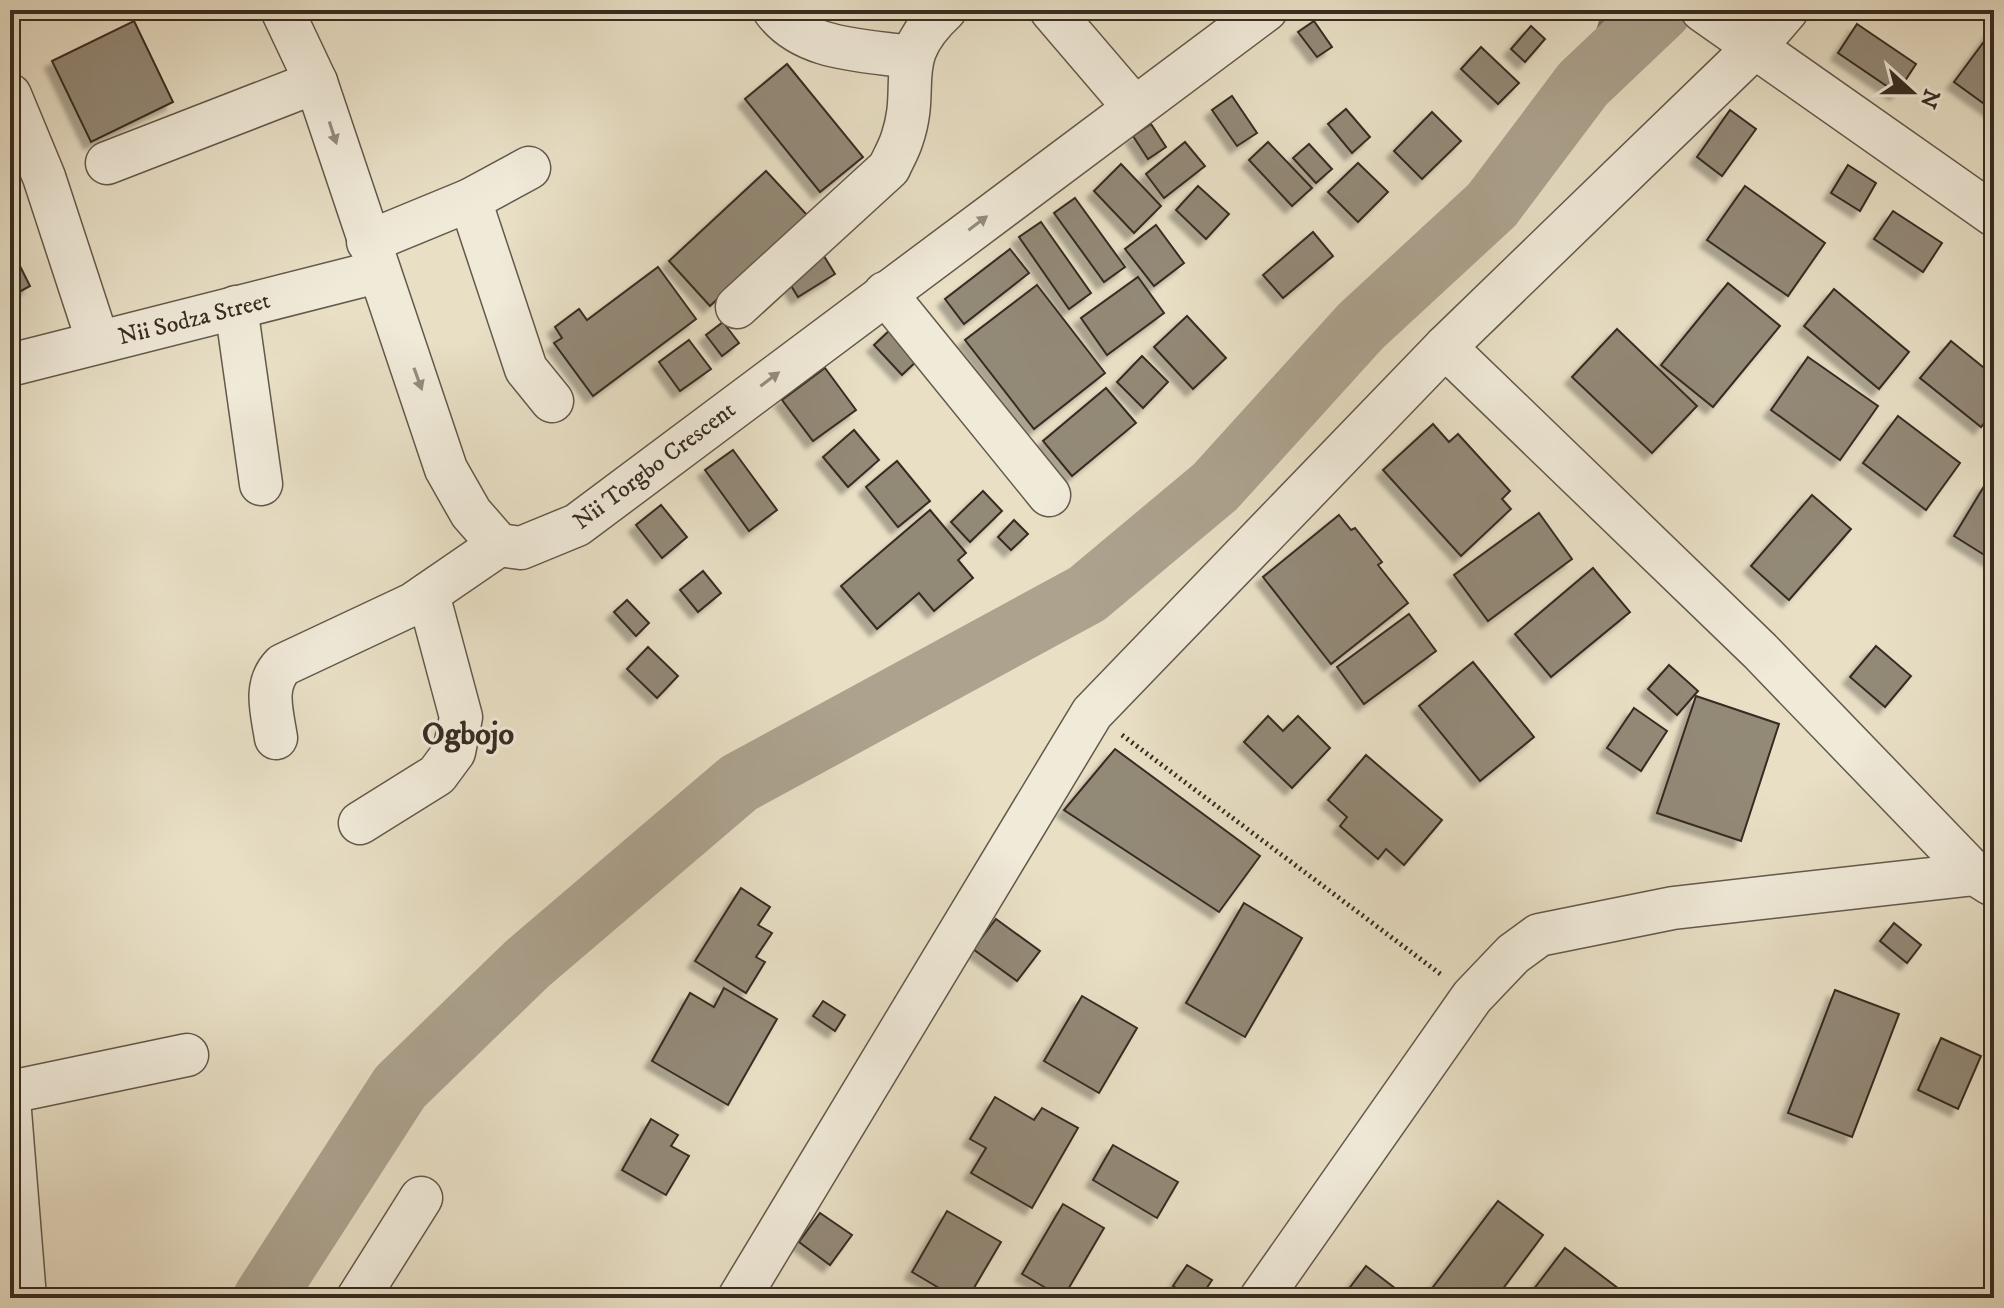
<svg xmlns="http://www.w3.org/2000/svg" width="2004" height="1308" viewBox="0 0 2004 1308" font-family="'IM FELL DW Pica',serif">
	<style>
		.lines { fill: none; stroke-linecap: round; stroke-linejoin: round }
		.stream { stroke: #7d7363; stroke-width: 10 }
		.river { stroke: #aca28e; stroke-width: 62 }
		.building { fill: #938977; stroke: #372c22; stroke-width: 2; filter: url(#shadow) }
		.minor-casing { stroke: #63594b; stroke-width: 45 }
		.path { stroke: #372c22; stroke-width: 5; stroke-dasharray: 2 4; stroke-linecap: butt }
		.minor { stroke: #f0ead9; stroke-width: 42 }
		.oneway { fill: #948b7e }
		.labels { text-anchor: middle; stroke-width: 6; stroke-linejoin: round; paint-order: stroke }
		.street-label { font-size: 24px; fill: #372c22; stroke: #f0ead9 }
		.district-label { font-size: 32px; font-weight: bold; fill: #372c22; stroke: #f0ead9 }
	</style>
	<defs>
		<filter id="shadow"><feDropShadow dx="-7" dy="7" stdDeviation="2" flood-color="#0004"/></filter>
	</defs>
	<rect width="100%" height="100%" fill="#e8dfc5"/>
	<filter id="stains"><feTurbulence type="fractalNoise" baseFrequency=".0025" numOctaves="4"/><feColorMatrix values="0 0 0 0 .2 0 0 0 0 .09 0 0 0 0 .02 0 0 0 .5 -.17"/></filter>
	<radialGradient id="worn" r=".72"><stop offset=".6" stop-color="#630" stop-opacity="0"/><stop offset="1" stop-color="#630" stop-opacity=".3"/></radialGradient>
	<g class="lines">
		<!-- stream -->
		<polyline class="stream" points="1583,84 1608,10"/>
		<!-- river -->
		<polyline class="river" points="264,1298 400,1087 527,964 739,783 1087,594 1215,487 1361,326 1492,205 1583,84 1661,10"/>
	</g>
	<!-- building -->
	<g class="building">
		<polygon points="134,21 173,102 91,142 52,61"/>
		<polygon points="1314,21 1332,47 1317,57 1298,32"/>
		<polygon points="1857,24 1916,64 1897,93 1838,53"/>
		<polygon points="1531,26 1545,39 1525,62 1511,49"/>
		<polygon points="1994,28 1994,111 1954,82"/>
		<polygon points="1481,47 1519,83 1498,104 1461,69"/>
		<polygon points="787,64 863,157 820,192 745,99"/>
		<polygon points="1232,96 1257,133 1237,146 1212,110"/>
		<polygon points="1346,109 1370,137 1352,153 1328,124"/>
		<polygon points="1730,110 1756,129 1722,176 1697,157"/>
		<polygon points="1432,112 1461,141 1422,179 1394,151"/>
		<polygon points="1151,124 1166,147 1148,159 1133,136"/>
		<polygon points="1185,142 1205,166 1164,198 1146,174"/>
		<polygon points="1268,142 1312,188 1292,206 1249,160"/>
		<polygon points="1309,144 1332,169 1316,183 1293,158"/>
		<polygon points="1358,163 1388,192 1358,222 1328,192"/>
		<polygon points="1121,164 1161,206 1134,233 1094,191"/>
		<polygon points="1848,165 1876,183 1860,211 1831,193"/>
		<polygon points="766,171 807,215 710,306 669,261"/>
		<polygon points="1198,186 1229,214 1206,239 1176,210"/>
		<polygon points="1745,186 1825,243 1788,296 1707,240"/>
		<polygon points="1075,198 1125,267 1104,282 1054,213"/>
		<polygon points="1893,211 1942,243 1923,272 1874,239"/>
		<polygon points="1041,222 1091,293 1069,309 1019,237"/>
		<polygon points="1156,225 1184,263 1154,286 1125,249"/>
		<polygon points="1313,232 1333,256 1283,298 1263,275"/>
		<polygon points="10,246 30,286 10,297"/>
		<polygon points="819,248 835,274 798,297 782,271"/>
		<polygon points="1010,249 1029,273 964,324 945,299"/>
		<polygon points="658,267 696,319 593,396 554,343 562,338 555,327 579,309 587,320"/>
		<polygon points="1138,277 1164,313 1107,355 1081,318"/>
		<polygon points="1728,283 1780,326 1713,407 1661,365"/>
		<polygon points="1037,285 1105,373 1034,429 965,340"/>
		<polygon points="1834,289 1909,352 1879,389 1804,326"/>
		<polygon points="1187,316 1226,358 1193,389 1154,347"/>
		<polygon points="723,322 739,343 722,356 706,335"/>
		<polygon points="893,327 921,357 902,375 874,345"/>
		<polygon points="1617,329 1697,406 1652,453 1572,377"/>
		<polygon points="689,340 711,369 680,391 659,362"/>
		<polygon points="1951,341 1994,376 1994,410 1981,427 1920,378"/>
		<polygon points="1142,356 1168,382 1143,408 1117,382"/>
		<polygon points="1808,357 1878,406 1840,460 1771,410"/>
		<polygon points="825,368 856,410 813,441 782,400"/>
		<polygon points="1106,388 1136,423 1072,476 1043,441"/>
		<polygon points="1898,416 1960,463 1926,510 1863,463"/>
		<polygon points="1433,424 1449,442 1458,434 1510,491 1502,499 1511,509 1461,556 1383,470"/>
		<polygon points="854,430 879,460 848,487 823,457"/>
		<polygon points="733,450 777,510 749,531 705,470"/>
		<polygon points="897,461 930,501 898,527 866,487"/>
		<polygon points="1986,483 1994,488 1994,561 1954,536"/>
		<polygon points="983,491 1002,511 970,542 951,522"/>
		<polygon points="1812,495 1851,529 1789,600 1751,566"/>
		<polygon points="661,505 687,537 662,558 636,525"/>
		<polygon points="930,510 966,553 958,560 973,578 934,611 919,593 877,629 841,586"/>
		<polygon points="1539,513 1572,559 1488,621 1454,575"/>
		<polygon points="1339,515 1351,530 1355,528 1382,562 1378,565 1408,603 1331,664 1263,577"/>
		<polygon points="1014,520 1028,534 1011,550 998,537"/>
		<polygon points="1593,568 1630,612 1551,677 1515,634"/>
		<polygon points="703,571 721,593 698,612 680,590"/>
		<polygon points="627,600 649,623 636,636 614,612"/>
		<polygon points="1409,614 1436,651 1364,704 1337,667"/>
		<polygon points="1876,646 1911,676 1885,707 1850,677"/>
		<polygon points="648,647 678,676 657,698 627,669"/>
		<polygon points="1473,662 1534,737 1480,781 1419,706"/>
		<polygon points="1669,665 1698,691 1677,715 1648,689"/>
		<polygon points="1696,696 1779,724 1741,841 1657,813"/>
		<polygon points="1634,708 1667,731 1641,771 1607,748"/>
		<polygon points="1268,716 1283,731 1298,716 1330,748 1292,788 1244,742"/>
		<polygon points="1115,749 1260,856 1219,912 1064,810"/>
		<polygon points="1366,755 1442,820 1404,865 1386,849 1378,859 1340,826 1347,817 1328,800"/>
		<polygon points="741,888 770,907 758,925 772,933 756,957 765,962 746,993 695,961"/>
		<polygon points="1244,903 1302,938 1245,1037 1186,1003"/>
		<polygon points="996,919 1040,951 1017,981 973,949"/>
		<polygon points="1894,923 1921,945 1907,963 1880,941"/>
		<polygon points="724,988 777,1019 728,1105 652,1061 690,993 714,1007"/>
		<polygon points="1835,990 1899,1014 1852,1137 1788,1113"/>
		<polygon points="1082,996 1137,1028 1099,1093 1044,1061"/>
		<polygon points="823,1001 845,1015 835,1031 813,1016"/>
		<polygon points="1941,1038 1981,1056 1958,1109 1918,1090"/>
		<polygon points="995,1097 1034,1120 1042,1108 1078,1128 1032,1208 971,1173 986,1148 970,1139"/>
		<polygon points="651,1119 678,1135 671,1146 689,1156 666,1195 622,1170"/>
		<polygon points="1113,1145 1178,1182 1157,1218 1093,1180"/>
		<polygon points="1498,1201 1543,1235 1496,1298 1439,1298 1430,1291"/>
		<polygon points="1063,1204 1104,1228 1063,1298 1022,1274"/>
		<polygon points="947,1211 1001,1242 968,1298 956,1298 912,1272"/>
		<polygon points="820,1213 852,1235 830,1265 799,1242"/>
		<polygon points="1565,1248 1631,1298 1527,1298"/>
		<polygon points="1187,1265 1212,1280 1200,1298 1192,1298 1173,1286"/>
		<polygon points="1366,1266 1408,1298 1342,1298"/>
	</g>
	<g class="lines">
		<!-- minor casing -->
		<g class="minor-casing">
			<g id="minor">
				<polyline points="282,10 316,82 446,469 471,513 499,545 521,548 577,525 1266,10"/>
				<path d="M774,10c30,41 90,40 137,47"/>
				<polyline points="1051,10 1134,107"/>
				<polyline points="1702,10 1994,215"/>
				<polyline points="10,95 44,177 98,342"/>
				<polyline points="107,163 316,82"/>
				<polyline points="470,200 526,369 552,401"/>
				<polyline points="368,242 470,200 529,168"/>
				<polyline points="885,293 1049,495"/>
				<polyline points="236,307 261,484"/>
				<path d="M737,307l152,-139c4,-9 10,-19 13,-29 19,-55 -11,-79 43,-129"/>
				<polyline points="1445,347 1760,651 1975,874 1991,884"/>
				<polyline points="10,365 377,272"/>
				<path d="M276,738c-4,-26 -13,-53 7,-73l130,-61 86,-59"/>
				<polyline points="360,823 437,775 454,752 461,717 428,594"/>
				<polyline points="10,1092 187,1055"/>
				<polyline points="10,1111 25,1298"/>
				<polyline points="358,1298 421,1198"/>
				<polyline points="739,1298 1092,713 1445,347 1756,46 1787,10"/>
				<polyline points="1261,1298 1472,997 1513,954 1539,935 1673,908 1975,874"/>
			</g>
		</g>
		<!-- path -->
		<polyline class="path" points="1122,735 1443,976"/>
		<!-- minor -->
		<use href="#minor" class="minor"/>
	</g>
	<!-- one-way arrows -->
	<defs><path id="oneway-solid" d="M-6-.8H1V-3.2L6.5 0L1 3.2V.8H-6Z" transform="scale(2)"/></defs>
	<g class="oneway">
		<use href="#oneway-solid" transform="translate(333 133) rotate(72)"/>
		<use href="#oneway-solid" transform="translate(978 223) rotate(-37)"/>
		<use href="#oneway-solid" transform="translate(418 379) rotate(70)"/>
		<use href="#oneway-solid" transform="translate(770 379) rotate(-37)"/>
	</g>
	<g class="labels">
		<!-- street labels -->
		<g class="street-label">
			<text transform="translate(194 318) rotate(-14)" y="8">Nii Sodza Street</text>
			<text transform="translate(654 465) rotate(-37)" y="8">Nii Torgbo Crescent</text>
		</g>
		<!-- district labels -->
		<g class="district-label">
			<text x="468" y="744">Ogbojo</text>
		</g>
	</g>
	<!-- margin -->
	<rect width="2004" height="1308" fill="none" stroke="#e8dfc5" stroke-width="40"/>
	<rect x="12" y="12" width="1980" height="1284" fill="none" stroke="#372c22" stroke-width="4"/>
	<rect x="20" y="20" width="1964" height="1268" fill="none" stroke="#372c22" stroke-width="2"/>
	<!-- north arrow -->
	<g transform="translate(1912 92) rotate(111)" stroke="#f0ead9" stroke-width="6" paint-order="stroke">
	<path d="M0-6L14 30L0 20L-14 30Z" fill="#372c22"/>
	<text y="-12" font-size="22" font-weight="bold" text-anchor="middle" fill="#372c22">N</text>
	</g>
	<rect width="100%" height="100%" filter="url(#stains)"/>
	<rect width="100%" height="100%" fill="url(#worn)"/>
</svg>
